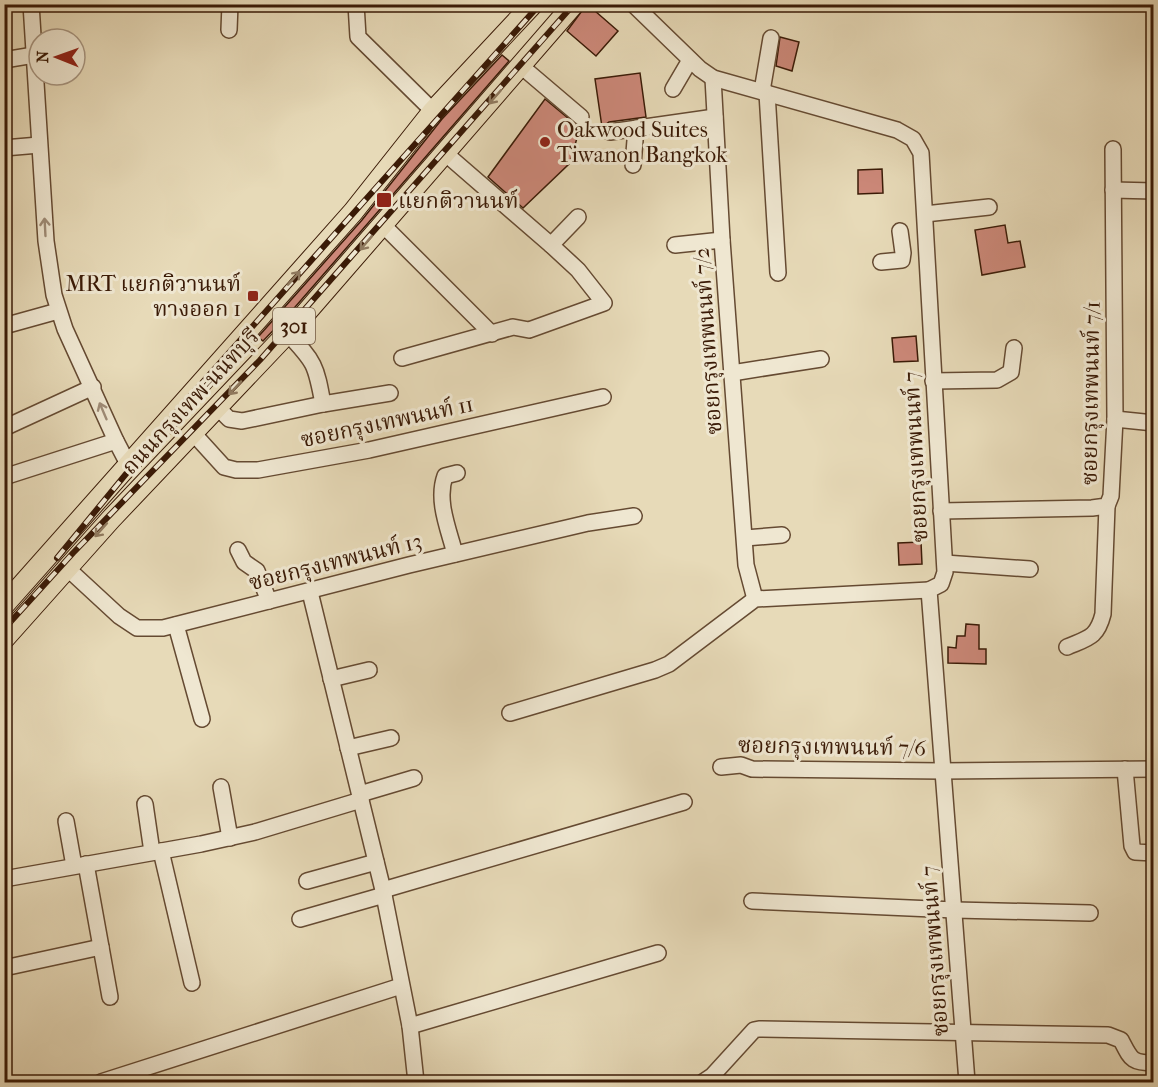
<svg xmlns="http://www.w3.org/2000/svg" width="1158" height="1087" viewBox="0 0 1158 1087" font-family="'IM FELL French Canon','Noto Serif Thai',serif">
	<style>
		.building { fill: #cc8879; stroke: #3a1a06; stroke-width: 1.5 }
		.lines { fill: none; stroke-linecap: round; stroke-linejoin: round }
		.minor-casing { stroke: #654a32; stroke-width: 18 }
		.major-casing { stroke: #3a1a06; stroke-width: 22 }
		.minor { stroke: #efe7d1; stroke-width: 15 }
		.major { stroke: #e7dab8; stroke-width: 20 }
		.rail-casing { stroke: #3a1a06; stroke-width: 6 }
		.rail { stroke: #efe7d1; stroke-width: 4; stroke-dasharray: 11; stroke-linecap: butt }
		.oneway { stroke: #907a5f }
		.oneway2 { stroke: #9e8b76 }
		.poi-dot { fill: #8f2418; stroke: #efe7d1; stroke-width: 2 }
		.labels { text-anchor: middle; stroke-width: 6; stroke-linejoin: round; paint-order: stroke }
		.shield { fill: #efe7d1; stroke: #705843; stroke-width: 1.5 }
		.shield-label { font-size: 21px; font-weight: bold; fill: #3a1a06 }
		.poi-label { font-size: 22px; fill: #3a1a06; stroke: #efe7d1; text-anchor: start }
		.street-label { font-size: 22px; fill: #3a1a06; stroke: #efe7d1 }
	</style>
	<rect width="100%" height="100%" fill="#e7dab8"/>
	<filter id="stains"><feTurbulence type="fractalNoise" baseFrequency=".00333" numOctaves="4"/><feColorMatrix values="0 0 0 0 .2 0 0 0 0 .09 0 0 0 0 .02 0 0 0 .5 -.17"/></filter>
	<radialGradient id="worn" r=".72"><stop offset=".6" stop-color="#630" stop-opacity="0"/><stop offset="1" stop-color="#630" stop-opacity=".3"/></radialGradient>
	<!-- building -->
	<g class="building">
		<polygon points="587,4 618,31 596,56 567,31"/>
		<polygon points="780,37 799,42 792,71 776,66"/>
		<polygon points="502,55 509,61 289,314 263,341 258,337 362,220 442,119"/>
		<polygon points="640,73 646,117 609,122 602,127 595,79"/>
		<polygon points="545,99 575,124 580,127 570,163 523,208 488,177"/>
		<polygon points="882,169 883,193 858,194 858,170"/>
		<polygon points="1005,225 1008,243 1020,241 1025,267 982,275 975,230"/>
		<polygon points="916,336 918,361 894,362 892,338"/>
		<polygon points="921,542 922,564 899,565 898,543"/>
		<polygon points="966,624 979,625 979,649 986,649 986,664 948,663 948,647 956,648 957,636 965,636"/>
	</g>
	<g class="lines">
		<!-- minor casing -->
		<g class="minor-casing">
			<g id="minor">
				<polyline points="31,4 46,241 54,295 65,329 116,441 128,464"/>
				<polyline points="356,4 358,37 433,111"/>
				<polyline points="633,4 700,69 713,78 897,130 913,139 921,153 945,572 941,584 929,590 967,1082"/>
				<polyline points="229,30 230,4"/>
				<polyline points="4,60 34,55"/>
				<polyline points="521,66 581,117"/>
				<polyline points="713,78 722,240 746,565 755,599"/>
				<polyline points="673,89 690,60"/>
				<polyline points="762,91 771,38"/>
				<polyline points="767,93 778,273"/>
				<polyline points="610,132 715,117"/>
				<polyline points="4,148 39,145"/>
				<polyline points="446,154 551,245 578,217"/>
				<polyline points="633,165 636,128"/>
				<polyline points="1113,190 1154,191"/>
				<polyline points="925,214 989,207"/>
				<polyline points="382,224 492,334"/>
				<polyline points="675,245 722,240"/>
				<polyline points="881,262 902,260 903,253 900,231"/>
				<polyline points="4,326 58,311"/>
				<path d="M287,333c28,29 29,32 36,71"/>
				<polyline points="402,358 513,327 529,330 604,303 578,270 551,245"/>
				<polyline points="732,373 821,359"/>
				<polyline points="933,381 997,380 1011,372 1014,348"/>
				<polyline points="217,407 229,419 242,421 323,404 390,393"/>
				<polyline points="1115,419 1154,423"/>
				<polyline points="4,428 93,387"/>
				<polyline points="194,434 224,467 236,470 258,470 369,450 603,397"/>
				<polyline points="4,477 116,441"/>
				<polyline points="941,511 1092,508 1107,506 1111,496 1115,419 1113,149"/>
				<polyline points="745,538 782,535"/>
				<polyline points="238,550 244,562 257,571 269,601"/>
				<path d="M455,554c-6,-24 -19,-53 -10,-78l12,-3"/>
				<polyline points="945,563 1030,569"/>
				<polyline points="67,568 119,616 137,628 163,628 409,565 588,523 634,516"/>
				<polyline points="310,592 383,890 410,1026 416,1082"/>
				<polyline points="176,625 202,719"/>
				<path d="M1067,647c21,-9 30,-9 36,-33l4,-108"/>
				<polyline points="331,679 369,670"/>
				<polyline points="510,713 655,670 669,664 755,599 929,590"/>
				<polyline points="348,748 391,738"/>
				<polyline points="721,767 741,765 752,769 942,771 1154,769"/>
				<polyline points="1125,769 1132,846 1135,852 1154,853"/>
				<polyline points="221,787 230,838"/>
				<polyline points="360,794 414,778"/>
				<polyline points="145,804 152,852"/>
				<polyline points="66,821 74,866"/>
				<polyline points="161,851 192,983"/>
				<polyline points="86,864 110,997"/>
				<polyline points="4,879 201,844 255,832 361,800"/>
				<polyline points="307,881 376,862"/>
				<polyline points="383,890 684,802"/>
				<polyline points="752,901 955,910 1090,913"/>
				<polyline points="300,919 384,895"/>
				<polyline points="4,968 101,947"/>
				<polyline points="410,1026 658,953"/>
				<polyline points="101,1082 401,986"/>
				<path d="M703,1082l9,-6 42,-46 5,-1 349,6 13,5c10,19 10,23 33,23"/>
			</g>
		</g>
		<!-- major casing -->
		<g class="major-casing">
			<g id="major">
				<polyline points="4,605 353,212 433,111 533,4"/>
				<polyline points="4,639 111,519 298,322 574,4"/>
			</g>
		</g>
		<!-- minor -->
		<use href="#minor" class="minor"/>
		<!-- major -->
		<use href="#major" class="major"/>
		<!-- rail casing -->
		<g class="rail-casing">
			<g id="rail">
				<polyline points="57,558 185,402 540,4"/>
				<polyline points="4,629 73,553 260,360 574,4"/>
			</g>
		</g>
		<!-- rail -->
		<use href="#rail" class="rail"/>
	</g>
	<!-- one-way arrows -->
	<defs><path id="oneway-shaft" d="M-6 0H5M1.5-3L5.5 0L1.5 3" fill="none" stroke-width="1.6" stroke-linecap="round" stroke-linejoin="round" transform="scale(1.5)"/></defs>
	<g class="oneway">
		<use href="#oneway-shaft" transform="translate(495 97) rotate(131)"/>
		<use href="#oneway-shaft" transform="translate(366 243) rotate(130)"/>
		<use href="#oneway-shaft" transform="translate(294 278) rotate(-48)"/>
		<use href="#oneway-shaft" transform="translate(235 388) rotate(133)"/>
		<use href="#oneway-shaft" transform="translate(101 530) rotate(132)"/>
	</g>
	<g class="oneway2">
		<use href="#oneway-shaft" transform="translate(45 227) rotate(-93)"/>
		<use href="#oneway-shaft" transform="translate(103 411) rotate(-113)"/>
	</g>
	<!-- markers -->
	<g class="poi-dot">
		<circle cx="545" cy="142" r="6"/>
		<rect x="376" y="192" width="16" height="16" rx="3"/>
		<rect x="247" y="290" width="12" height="12" rx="3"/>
	</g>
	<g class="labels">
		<!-- shield labels -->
		<rect class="shield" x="273" y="308" width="42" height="36" rx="4.5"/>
		<g class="shield-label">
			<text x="294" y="333">301</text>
		</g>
		<!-- poi labels -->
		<g class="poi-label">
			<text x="557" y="137">Oakwood Suites<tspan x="557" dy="25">Tiwanon Bangkok</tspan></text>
			<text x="398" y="208">แยกติวานนท์</text>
			<text x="241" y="291" text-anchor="end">MRT แยกติวานนท์<tspan x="241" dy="25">ทางออก 1</tspan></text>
		</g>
		<!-- street labels -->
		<g class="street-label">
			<text transform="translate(707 341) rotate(-94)" y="8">ซอยกรุงเทพนนท์ 7/2</text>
			<text transform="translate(1090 393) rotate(-89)" y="8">ซอยกรุงเทพนนท์ 7/1</text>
			<text transform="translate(190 401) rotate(-47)" y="8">ถนนกรุงเทพ-นนทบุรี</text>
			<text transform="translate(387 421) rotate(-12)" y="8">ซอยกรุงเทพนนท์ 11</text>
			<text transform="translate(915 457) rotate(-93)" y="8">ซอยกรุงเทพนนท์ 7</text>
			<text transform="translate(335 561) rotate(-14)" y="8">ซอยกรุงเทพนนท์ 13</text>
			<text transform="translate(832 746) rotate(1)" y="8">ซอยกรุงเทพนนท์ 7/6</text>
			<text transform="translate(934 951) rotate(-94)" y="8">ซอยกรุงเทพนนท์ 7</text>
		</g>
	</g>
	<!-- margin -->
	<rect width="1158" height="1087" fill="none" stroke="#e7dab8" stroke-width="24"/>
	<rect x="6" y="6" width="1146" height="1075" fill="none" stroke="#3a1a06" stroke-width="3"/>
	<rect x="12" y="12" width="1134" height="1063" fill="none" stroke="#3a1a06" stroke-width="1.5"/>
	<!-- north arrow -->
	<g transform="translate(57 57) rotate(271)"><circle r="28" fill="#efe7d1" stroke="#a79580" stroke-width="1.5"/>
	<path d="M0-4.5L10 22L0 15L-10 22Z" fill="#8f2418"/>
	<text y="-9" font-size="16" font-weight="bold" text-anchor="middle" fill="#3a1a06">N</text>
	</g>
	<rect width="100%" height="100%" filter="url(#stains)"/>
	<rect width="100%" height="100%" fill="url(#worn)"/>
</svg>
